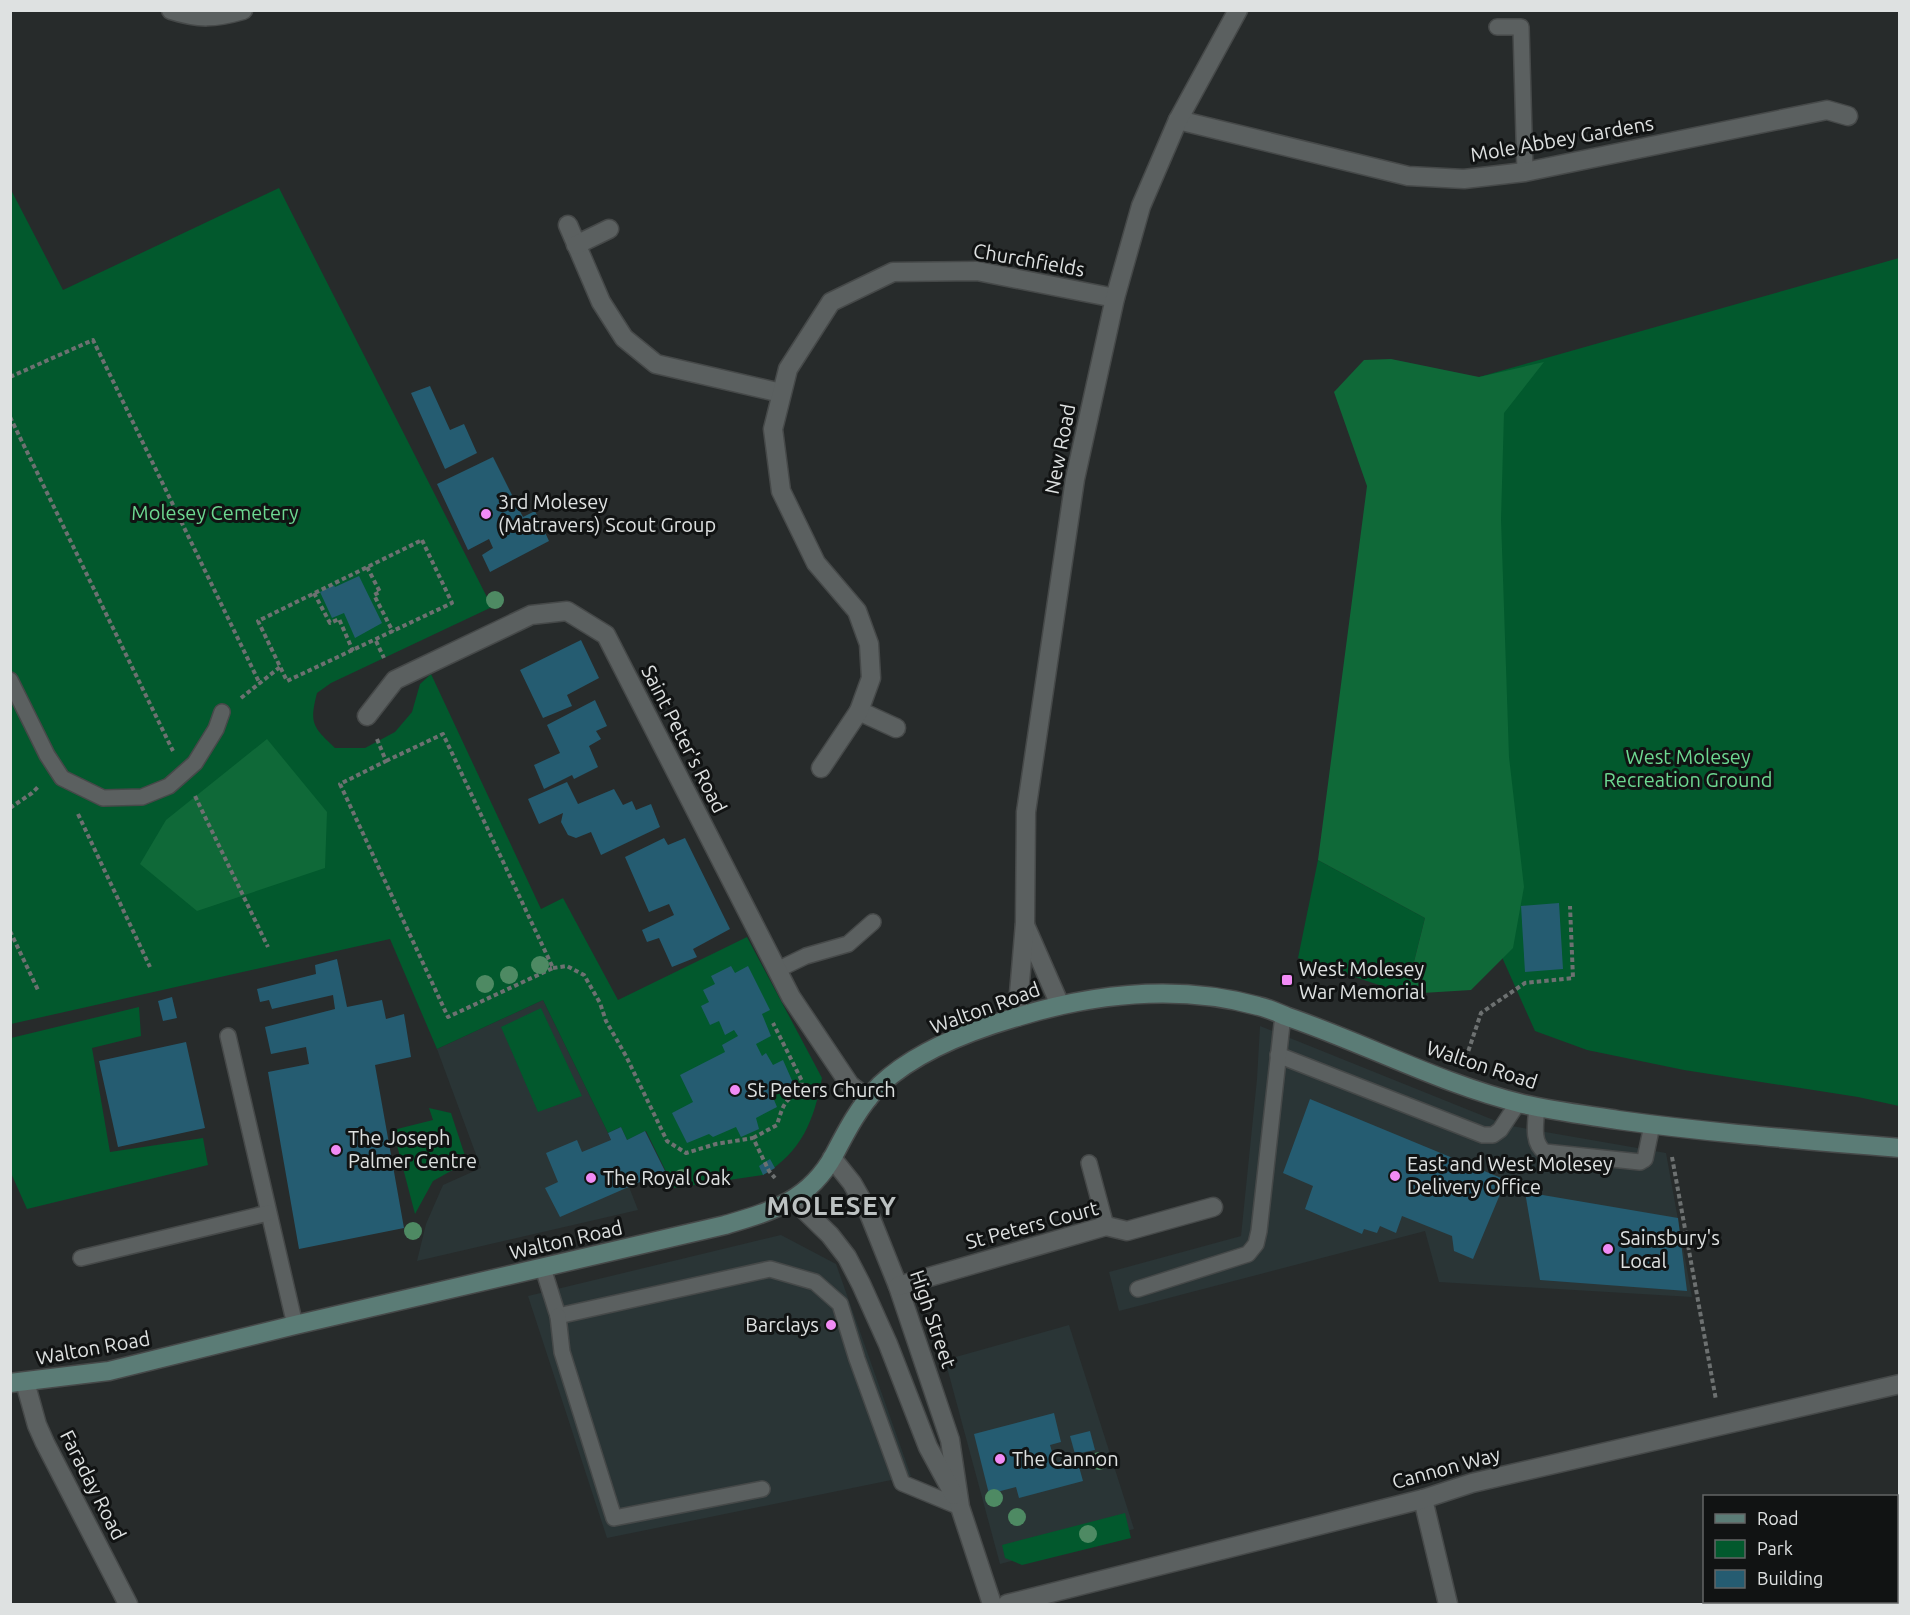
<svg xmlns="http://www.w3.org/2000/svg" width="1910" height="1615" viewBox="0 0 1910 1615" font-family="Ubuntu,sans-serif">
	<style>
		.built { fill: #2a3536 }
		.green { fill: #02592d }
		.forest { fill: #0f6938 }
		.building { fill: #255c71 }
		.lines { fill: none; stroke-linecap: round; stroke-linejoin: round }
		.lane-casing { stroke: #464949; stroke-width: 18 }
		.street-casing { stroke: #464949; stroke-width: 21 }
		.secondary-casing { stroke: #464949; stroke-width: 21 }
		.path { stroke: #6d7171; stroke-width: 4; stroke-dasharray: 4.5 3; stroke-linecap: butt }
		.lane { stroke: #5b6060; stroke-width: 15 }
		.street { stroke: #5b6060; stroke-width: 18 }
		.secondary { stroke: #5b7c76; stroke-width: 18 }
		.tree { fill: #4e8a63 }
		.poi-dot { fill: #f18bf5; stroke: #111313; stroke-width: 2 }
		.labels { text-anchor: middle; stroke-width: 6; stroke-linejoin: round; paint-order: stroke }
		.street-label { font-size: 20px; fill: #dee1e1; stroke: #111313 }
		.poi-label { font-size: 20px; fill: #dee1e1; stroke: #111313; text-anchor: start }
		.park-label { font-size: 20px; fill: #6dd891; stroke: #111313 }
		.district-label { font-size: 26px; font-weight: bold; letter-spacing: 1.5px; fill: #bcc1c1; stroke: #111313 }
	</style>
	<rect width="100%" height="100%" fill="#272b2b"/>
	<!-- built -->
	<g class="built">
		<polygon points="543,1000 608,1133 638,1210 417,1261 426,1224 443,1185 481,1168 437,1049"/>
		<polygon points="1260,1026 1506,1125 1666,1153 1692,1297 1439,1282 1425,1231 1119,1311 1109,1272 1241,1236 1257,1079"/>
		<polygon points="781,1235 836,1264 911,1476 607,1538 528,1296"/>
		<polygon points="1069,1325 1134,1529 1000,1564 945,1360"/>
	</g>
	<!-- green -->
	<g class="green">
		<path d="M10,188l53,102 216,-102 213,419 -161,76 -14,10c-8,31 -4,34 18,55h30l30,-16 17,-20 8,-28 11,-10 110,235 22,-11 55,102 129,-63 75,141c-8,42 -20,74 -59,97l-89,13 -28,-57 -19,9 -6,-13 -13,6 -65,-133 -106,49 -47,-110 -379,85z"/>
		<polygon points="1899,258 1899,1106 1858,1097 1684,1070 1587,1050 1535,1031 1501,955 1479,377"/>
		<polygon points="1318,860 1425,918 1406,994 1298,958"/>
		<polygon points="139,1007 141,1036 92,1048 110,1152 203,1138 208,1165 27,1209 11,1173 11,1038"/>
		<polygon points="541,1008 582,1096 538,1112 501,1027"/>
		<polygon points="429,1108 451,1113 467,1162 433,1181 415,1214 393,1130 433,1120"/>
		<polygon points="1125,1513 1131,1538 1022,1565 1005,1558 1002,1545"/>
	</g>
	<!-- forest -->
	<g class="forest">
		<polygon points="1391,359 1479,377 1544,362 1504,413 1501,519 1509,757 1524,887 1513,948 1471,990 1406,994 1425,918 1318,860 1367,486 1334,392 1364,360"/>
		<polygon points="267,739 327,812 325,868 197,911 140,864 166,820"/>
	</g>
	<!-- building -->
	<g class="building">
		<polygon points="430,386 450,430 464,424 477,453 445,469 411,393"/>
		<polygon points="493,457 523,517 535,511 549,541 490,572 482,555 493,548 489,539 468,550 437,484"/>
		<polygon points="359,576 382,623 355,638 344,613 332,618 320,592 334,585 335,587"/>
		<polygon points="581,640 599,678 567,695 572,706 543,718 520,670"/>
		<polygon points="595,700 607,726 596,731 601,739 589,746 598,767 574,779 572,775 544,789 534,765 560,753 547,725"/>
		<polygon points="567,782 578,804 614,789 623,805 632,801 636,810 651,804 660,827 601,855 591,832 576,838 568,835 561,822 563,813 539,824 528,799"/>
		<polygon points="664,838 668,845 685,838 730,929 693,949 697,957 672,967 659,938 647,942 642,930 674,915 669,904 649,912 625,857"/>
		<polygon points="1559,903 1563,969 1525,972 1521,906"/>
		<polygon points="337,959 347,1007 382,1000 386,1019 404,1014 411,1057 375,1065 404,1228 299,1249 268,1072 309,1064 306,1047 271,1054 265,1027 335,1009 333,995 272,1009 269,1000 260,1002 257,989 316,974 315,965"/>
		<polygon points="731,966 735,973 748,966 770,1010 762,1014 771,1036 756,1044 762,1056 766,1053 773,1065 783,1060 794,1085 772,1095 777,1107 756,1118 759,1129 741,1137 736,1127 713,1137 709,1134 687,1143 672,1113 693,1102 680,1075 725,1052 722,1045 738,1036 734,1030 725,1035 719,1021 710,1025 701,1006 709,1002 703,990 715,984 711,976"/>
		<polygon points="172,997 177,1018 163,1021 158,1001"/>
		<polygon points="186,1042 205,1128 118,1147 99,1061"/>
		<polygon points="1310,1099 1506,1180 1473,1259 1454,1251 1452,1236 1402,1216 1396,1233 1380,1226 1377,1233 1364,1229 1362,1234 1305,1209 1313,1186 1283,1173"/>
		<polygon points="621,1127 627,1140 645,1131 665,1171 560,1217 545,1188 558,1182 546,1153 577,1140 582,1152 611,1140 608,1133"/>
		<polygon points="770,1159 775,1168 763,1175 759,1166"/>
		<polygon points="1525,1192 1678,1218 1687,1291 1540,1280"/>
		<polygon points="1054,1413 1061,1442 1050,1445 1055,1462 1076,1456 1083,1481 1019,1498 1016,1487 989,1494 974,1434"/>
		<polygon points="1090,1431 1095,1450 1075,1454 1070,1436"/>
	</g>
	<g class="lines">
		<!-- lane casing -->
		<g class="lane-casing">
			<g id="lane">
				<polyline points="1497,27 1521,27 1525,172"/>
				<polyline points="10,680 47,755 62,778 103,798 142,797 169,786 195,763 216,729 222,712"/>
				<polyline points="777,970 806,956 848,944 873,922"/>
				<polyline points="228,1036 295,1325"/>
				<polyline points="1278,1055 1483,1135 1493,1135 1500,1130 1518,1103"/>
				<path d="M1537,1107c-1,14 -6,36 8,45l95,10 5,-3 7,-34"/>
				<polyline points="1089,1163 1106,1226"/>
				<polyline points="81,1258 268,1213"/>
				<polyline points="543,1268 558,1316 770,1269 815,1282 840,1304 857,1359 902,1483 960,1507"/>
				<polyline points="1138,1289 1248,1254 1256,1244 1259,1231 1283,1015"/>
				<polyline points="558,1316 562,1352 614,1518 762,1489"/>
			</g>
		</g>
		<!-- street casing -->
		<g class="street-casing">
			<g id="street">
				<path d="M171,10c28,9 44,8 72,0"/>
				<polyline points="1178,120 1408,176 1464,179 1525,172 1827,110 1848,116"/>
				<polyline points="568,225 601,302 624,338 656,364 781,393"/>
				<polyline points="576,245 609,229"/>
				<polyline points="859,711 896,728"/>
				<polyline points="367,716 395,680 531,615 567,611 606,635 791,997 850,1085 868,1099"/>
				<polyline points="821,768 859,711 871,678 869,644 857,611 816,563 781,491 773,429 788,369 831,302 893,272 977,271 1115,298"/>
				<polyline points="1025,925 1060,1005"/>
				<polyline points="1017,1017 1025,923 1026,812 1075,479 1115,298 1141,206 1178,120 1238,10"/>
				<polyline points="832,1158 852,1183 868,1211 898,1286 950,1440 960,1507 992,1604"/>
				<polyline points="794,1200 830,1235 847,1257 861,1284 888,1344 928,1447 954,1495"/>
				<polyline points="898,1286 1106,1226 1127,1231 1213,1207"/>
				<polyline points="25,1382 37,1425 45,1443 128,1604"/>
				<polyline points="1423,1499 1448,1604"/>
				<polyline points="1007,1604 1423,1499 1472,1483 1900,1384"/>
			</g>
		</g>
		<!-- secondary casing -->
		<g class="secondary-casing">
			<path id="secondary" d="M10,1383l99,-12 186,-46 430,-100c47,-14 84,-24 109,-70 13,-25 26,-50 46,-70 35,-33 92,-55 137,-68 79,-24 161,-33 241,-11 10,2 20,7 30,11 79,27 153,67 235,87 31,7 63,11 95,16 93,13 188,20 282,28"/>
		</g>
		<!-- path -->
		<g class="path">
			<polyline points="10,377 93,340 260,684"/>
			<polyline points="10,417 173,751"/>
			<polygon points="422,540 452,603 287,681 258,621"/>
			<polyline points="367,567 380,592 374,595 393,632"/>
			<polyline points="314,593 330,623 339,619 353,651"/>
			<polyline points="376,641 384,658"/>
			<polyline points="241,698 280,667"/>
			<polyline points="377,739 386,761 340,784 448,1017 553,968 443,734 386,761"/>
			<polyline points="195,796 268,947"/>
			<polyline points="10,808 32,793 39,786"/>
			<polyline points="78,814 150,967"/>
			<polyline points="10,931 38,990"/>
			<polyline points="553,968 567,966 584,975 600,1003 606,1021 626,1056 667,1141 686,1153 716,1144 753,1138 769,1171 775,1178"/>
			<polyline points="1466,1058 1481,1013 1525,983 1573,978 1570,906"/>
			<polyline points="802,1086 825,1098"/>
			<path d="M753,1138l24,-13c6,-20 7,-25 25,-35v-9l-29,-58"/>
			<polyline points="1672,1157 1716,1400"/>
		</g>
		<!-- lane -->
		<use href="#lane" class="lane"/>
		<!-- street -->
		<use href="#street" class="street"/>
		<!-- secondary -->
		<use href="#secondary" class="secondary"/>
	</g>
	<!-- trees -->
	<g class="tree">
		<circle cx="495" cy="600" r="9"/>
		<circle cx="540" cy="965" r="9"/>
		<circle cx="509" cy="975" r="9"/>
		<circle cx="485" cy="984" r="9"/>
		<circle cx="682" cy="1178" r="9"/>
		<circle cx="413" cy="1231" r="9"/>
		<circle cx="1099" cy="1461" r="9"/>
		<circle cx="994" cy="1498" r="9"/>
		<circle cx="1017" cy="1517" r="9"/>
		<circle cx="1088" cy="1534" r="9"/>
	</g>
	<!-- markers -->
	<g class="poi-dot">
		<circle cx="486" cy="514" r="6"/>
		<rect x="1281" y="974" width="12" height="12" rx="3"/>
		<circle cx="735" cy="1090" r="6"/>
		<circle cx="336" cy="1150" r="6"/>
		<circle cx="1395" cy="1176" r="6"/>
		<circle cx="591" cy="1178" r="6"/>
		<circle cx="1608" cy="1249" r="6"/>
		<circle cx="831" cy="1325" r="6"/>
		<circle cx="1000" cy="1459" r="6"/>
	</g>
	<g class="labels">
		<!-- street labels -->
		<g class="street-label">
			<text transform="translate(1562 139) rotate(-10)" y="7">Mole Abbey Gardens</text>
			<text transform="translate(1029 260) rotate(10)" y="7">Churchfields</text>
			<text transform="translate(1060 449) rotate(-79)" y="7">New Road</text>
			<text transform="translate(684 739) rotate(63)" y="7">Saint Peter's Road</text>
			<text transform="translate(985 1008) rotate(-20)" y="7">Walton Road</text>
			<text transform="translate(1482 1065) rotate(18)" y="7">Walton Road</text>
			<text transform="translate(1032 1225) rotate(-15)" y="7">St Peters Court</text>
			<text transform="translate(566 1240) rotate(-13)" y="7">Walton Road</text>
			<text transform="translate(933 1319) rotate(71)" y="7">High Street</text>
			<text transform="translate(93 1348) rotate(-10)" y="7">Walton Road</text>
			<text transform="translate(1446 1468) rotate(-15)" y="7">Cannon Way</text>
			<text transform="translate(93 1485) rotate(63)" y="7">Faraday Road</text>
		</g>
		<!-- poi labels -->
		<g class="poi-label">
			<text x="498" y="509">3rd Molesey<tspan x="498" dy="23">(Matravers) Scout Group</tspan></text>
			<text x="1299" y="976">West Molesey<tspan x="1299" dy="23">War Memorial</tspan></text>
			<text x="747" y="1097">St Peters Church</text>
			<text x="348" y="1145">The Joseph<tspan x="348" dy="23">Palmer Centre</tspan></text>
			<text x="1407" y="1171">East and West Molesey<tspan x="1407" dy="23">Delivery Office</tspan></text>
			<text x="603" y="1185">The Royal Oak</text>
			<text x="1620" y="1245">Sainsbury's<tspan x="1620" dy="23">Local</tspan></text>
			<text x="819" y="1332" text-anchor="end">Barclays</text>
			<text x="1012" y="1466">The Cannon</text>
		</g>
		<!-- park labels -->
		<g class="park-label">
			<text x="215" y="520">Molesey Cemetery</text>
			<text x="1688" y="764">West Molesey<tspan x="1688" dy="23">Recreation Ground</tspan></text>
		</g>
		<!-- district labels -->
		<g class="district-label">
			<text x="832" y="1215">MOLESEY</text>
		</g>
	</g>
	<!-- border -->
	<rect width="1910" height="1615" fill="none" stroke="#dee1e1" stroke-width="24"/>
	<!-- legend -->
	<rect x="1703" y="1495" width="195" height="108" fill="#111313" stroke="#636565" stroke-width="1.5"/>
	<rect x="1715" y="1514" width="30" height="9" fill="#5b7c76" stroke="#636565" stroke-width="1.5"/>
	<text x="1757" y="1525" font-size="18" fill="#dee1e1">Road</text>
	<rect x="1715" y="1540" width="30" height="18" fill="#02592d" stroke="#636565" stroke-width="1.5"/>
	<text x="1757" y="1555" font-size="18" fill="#dee1e1">Park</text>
	<rect x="1715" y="1570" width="30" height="18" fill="#255c71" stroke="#636565" stroke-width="1.5"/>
	<text x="1757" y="1585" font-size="18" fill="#dee1e1">Building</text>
</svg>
